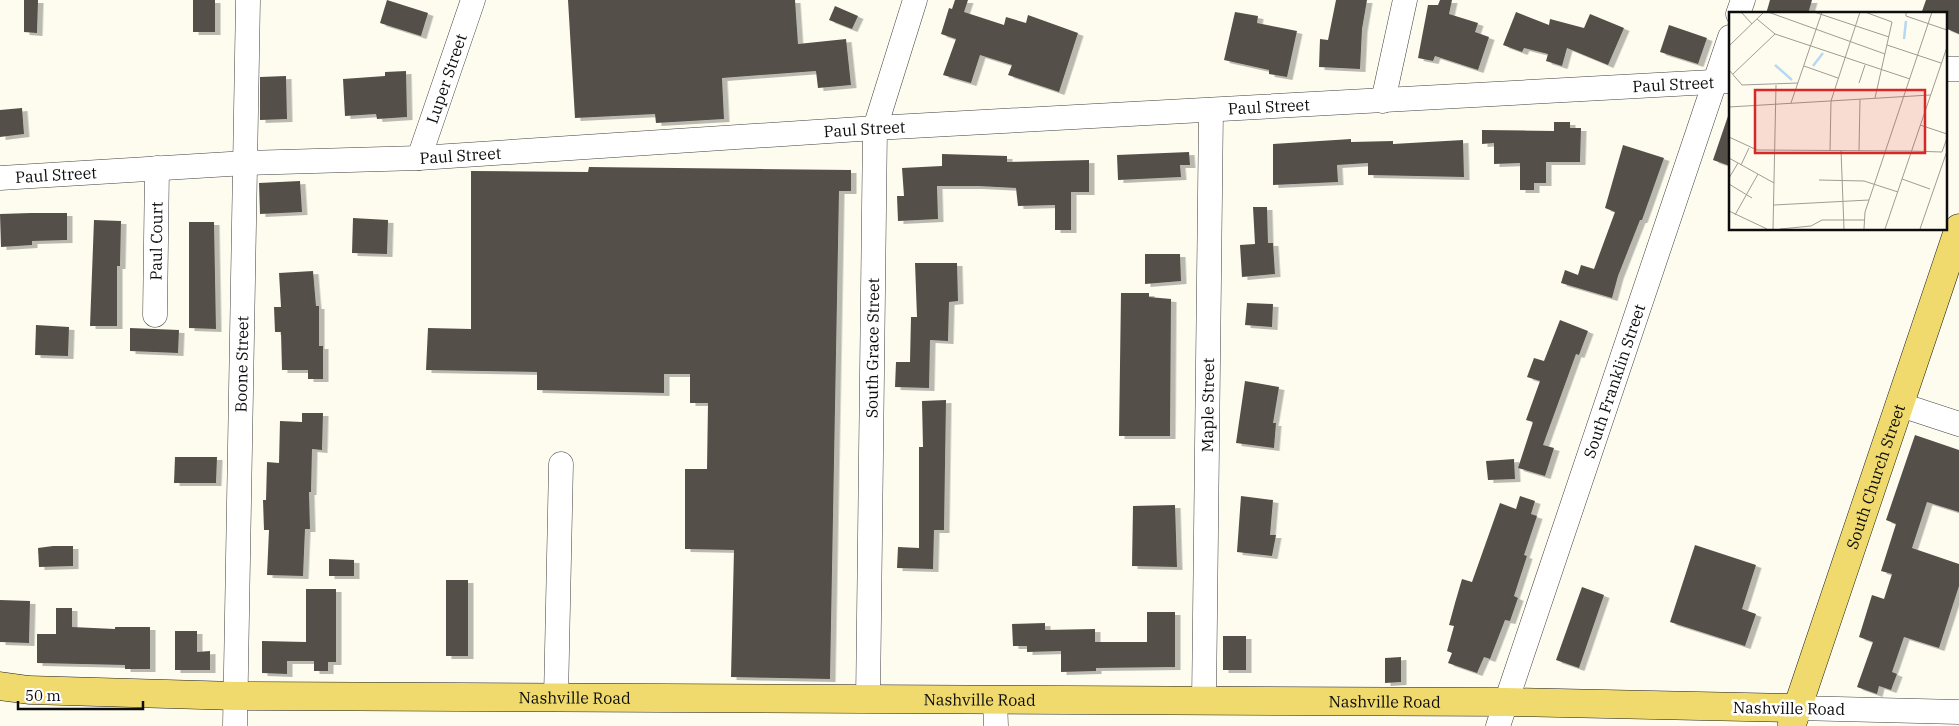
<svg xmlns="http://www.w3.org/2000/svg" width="1959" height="726" viewBox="0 0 1959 726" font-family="'IBM Plex Serif',serif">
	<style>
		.building { fill: #554f4a; filter: url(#shadow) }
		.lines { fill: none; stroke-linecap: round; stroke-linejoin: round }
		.minor-casing { stroke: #404040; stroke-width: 25 }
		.major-casing { stroke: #1e1e1e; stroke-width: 29 }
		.minor { stroke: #fff; stroke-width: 24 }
		.major { stroke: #f0da6d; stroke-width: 28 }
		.labels { text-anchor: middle; stroke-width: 5; stroke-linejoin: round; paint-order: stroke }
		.street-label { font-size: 16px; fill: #0d0d0d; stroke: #fff }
		.inset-river { fill: none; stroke: #b7d8f2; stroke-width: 2.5 }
		.inset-road { fill: none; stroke: #9e9c95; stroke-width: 1 }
		.view { fill: #d62828; fill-opacity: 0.15; stroke: #d62828; stroke-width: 2.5 }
		.inset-edge { fill: none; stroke: #0d0d0d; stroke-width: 2.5 }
	</style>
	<defs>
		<filter id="shadow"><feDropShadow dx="5.5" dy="3" stdDeviation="0" flood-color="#0004"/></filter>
	</defs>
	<rect width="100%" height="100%" fill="#fefcef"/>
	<!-- building -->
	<g class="building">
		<polygon points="24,0 38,0 37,33 24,32"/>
		<rect x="193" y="0" width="22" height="32"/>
		<polygon points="387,0 428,13 421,36 380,23"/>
		<polygon points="568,0 795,0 798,44 846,39 851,85 818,88 816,71 722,78 724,119 656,123 655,114 575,118"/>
		<polygon points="955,0 968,0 964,12 1004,25 1006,17 1026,23 1028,15 1078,33 1059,92 1008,75 1012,65 980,55 971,83 943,75 956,39 941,34 949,8 952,9"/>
		<polygon points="1336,0 1367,0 1362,29 1360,69 1319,67 1320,39 1328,40"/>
		<polygon points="1440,0 1452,0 1449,14 1478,23 1475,32 1489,37 1478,70 1435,56 1433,61 1418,58 1428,5 1438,5"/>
		<polygon points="1770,0 1812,0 1808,14 1766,14"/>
		<polygon points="1926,0 1959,0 1959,34 1945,28 1945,14 1921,14"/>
		<polygon points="835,6 858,16 852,29 829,20"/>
		<polygon points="1235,12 1258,16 1257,23 1297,31 1287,77 1269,74 1269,70 1224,60"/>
		<polygon points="1516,12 1549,25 1550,19 1584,28 1590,14 1624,28 1608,65 1567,48 1562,66 1546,61 1548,54 1524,48 1522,52 1503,45"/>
		<polygon points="1669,25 1707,38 1698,64 1660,52"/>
		<polygon points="406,71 407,117 377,119 376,114 345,116 343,79 385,76 385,72"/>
		<polygon points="286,76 287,119 260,120 260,77"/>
		<polygon points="22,108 24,134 0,137 0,110"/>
		<polygon points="1728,116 1730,116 1730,166 1713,160"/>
		<polygon points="1554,122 1570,122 1570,128 1581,128 1580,162 1546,162 1546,183 1534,183 1534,190 1520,190 1520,163 1494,164 1494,143 1482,144 1482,130 1554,131"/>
		<polygon points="1351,139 1351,142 1393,141 1393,144 1463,140 1464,177 1368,175 1368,163 1337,165 1338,182 1273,185 1273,144"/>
		<polygon points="1623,145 1664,158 1642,220 1640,220 1618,276 1612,298 1561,283 1565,270 1578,275 1581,265 1594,269 1615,212 1605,208"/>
		<polygon points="1189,152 1190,165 1180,165 1181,177 1118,180 1117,155"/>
		<polygon points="942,154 1007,156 1007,162 1089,160 1089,192 1071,192 1071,230 1055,230 1055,205 1018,206 1016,188 978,186 937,186 938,219 898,221 897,196 904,196 902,168 942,166"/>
		<polygon points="589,167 851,170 851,191 839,191 830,679 731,677 734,550 685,549 685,469 707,469 708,403 690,403 690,374 664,374 664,393 537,390 537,372 426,370 428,328 471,329 471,171 588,172"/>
		<polygon points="300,181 302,212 260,214 259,183"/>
		<polygon points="1253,207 1267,207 1268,243 1273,243 1275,274 1242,277 1240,245 1255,244"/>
		<polygon points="31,213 67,213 67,240 32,241 32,245 1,247 0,214"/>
		<polygon points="353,218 388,220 387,254 352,253"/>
		<polygon points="94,220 121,221 120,266 117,266 117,326 90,326"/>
		<polygon points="189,222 214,222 216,329 189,328"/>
		<polygon points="1145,254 1180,254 1181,281 1145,284"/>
		<polygon points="915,263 957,263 958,301 949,302 948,341 930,340 929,388 895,387 896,362 910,362 911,317 917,317"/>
		<polygon points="313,271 316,306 319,306 319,346 323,346 323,379 308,379 308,370 282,370 281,332 275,332 274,307 281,307 279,273"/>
		<polygon points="1121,293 1149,293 1149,297 1171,299 1170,436 1119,436"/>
		<polygon points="1247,303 1273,304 1272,327 1245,325"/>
		<polygon points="1560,320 1588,331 1579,355 1576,354 1543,445 1554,448 1545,476 1518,468 1533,422 1526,420 1540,381 1527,377 1534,358 1544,361"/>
		<polygon points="36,325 69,327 68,356 35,355"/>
		<polygon points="130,328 179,330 178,353 130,351"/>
		<polygon points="1245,381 1279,387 1273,423 1276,423 1274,448 1236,443"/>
		<polygon points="946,400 944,530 934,530 933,569 897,568 898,547 919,548 919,447 923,447 922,401"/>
		<polygon points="302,413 323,413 322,450 312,449 311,492 309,492 310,529 305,529 303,576 267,575 269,530 264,530 263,500 266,500 267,462 279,463 280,421 302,422"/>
		<polygon points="1915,435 1959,450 1959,512 1927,502 1912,548 1959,564 1959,586 1939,648 1904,637 1892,672 1897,674 1891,690 1879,686 1877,694 1857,687 1873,642 1859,637 1872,595 1884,599 1892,574 1881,571 1896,524 1886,520"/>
		<polygon points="175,457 217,457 216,483 174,483"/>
		<polygon points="1514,459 1515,479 1488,480 1486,461"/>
		<polygon points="1241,496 1273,500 1270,535 1276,535 1272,556 1237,552"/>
		<polygon points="1520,496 1535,501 1531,514 1537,516 1524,555 1527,556 1514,596 1518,598 1510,621 1505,620 1490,659 1484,657 1477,673 1448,663 1452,653 1447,651 1454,626 1449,625 1455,603 1462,579 1472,582 1500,503 1516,509"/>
		<polygon points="1175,505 1177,567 1132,566 1133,506"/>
		<polygon points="1695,545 1756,565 1742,609 1756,614 1745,646 1670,622"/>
		<polygon points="53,546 73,546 73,566 39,567 38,548"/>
		<polygon points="329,559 354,560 354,576 329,576"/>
		<rect x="446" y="580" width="22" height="76"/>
		<polygon points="1582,587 1604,595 1579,668 1556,660"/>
		<polygon points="306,589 336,589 336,662 328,662 328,671 314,671 314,661 287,661 287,674 262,673 262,641 306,642"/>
		<polygon points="0,600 30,601 29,643 0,642"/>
		<polygon points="56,608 72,608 72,627 115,629 115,627 150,627 150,669 125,669 125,665 37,663 37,634 56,634"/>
		<polygon points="1147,612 1175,612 1175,667 1096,668 1096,671 1061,672 1061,651 1027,652 1027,646 1013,646 1012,624 1045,623 1045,630 1095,629 1095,642 1147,642"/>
		<polygon points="175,631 197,631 197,652 210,651 210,670 175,670"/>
		<rect x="1223" y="636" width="23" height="34"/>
		<polygon points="1401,657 1401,682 1385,683 1385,658"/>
	</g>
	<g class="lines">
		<!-- minor casing -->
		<g class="minor-casing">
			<g id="minor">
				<polyline points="1738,14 1743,0"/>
				<polyline points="1945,69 1959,69"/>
				<polyline points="1383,101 1405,0"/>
				<path id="s1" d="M419,158l54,-158"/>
				<path id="s2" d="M0,178l246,-15 173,-5 456,-30 855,-47"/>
				<path id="s3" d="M155,315l2,-147"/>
				<polyline points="1898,404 1959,424"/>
				<polyline points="556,698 561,464"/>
				<path id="s4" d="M868,700l7,-572 40,-128"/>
				<polyline points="995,700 996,726"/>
				<path id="s5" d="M1204,700l7,-590"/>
				<polyline points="1797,708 1959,712"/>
				<path id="s6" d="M235,726l13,-726"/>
				<path id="s7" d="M1498,726l232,-689"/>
			</g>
		</g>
		<!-- major casing -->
		<g class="major-casing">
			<g id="major">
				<path id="s8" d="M0,686l29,4 207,6 1270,6 291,6"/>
				<path id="s9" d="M1792,724l167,-496"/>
			</g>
		</g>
		<!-- minor -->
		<use href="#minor" class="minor"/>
		<!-- major -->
		<use href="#major" class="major"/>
	</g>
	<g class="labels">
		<!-- street labels -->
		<g class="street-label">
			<text dy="6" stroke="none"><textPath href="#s1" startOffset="84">Luper Street</textPath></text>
			<text dy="6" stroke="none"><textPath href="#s2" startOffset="1676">Paul Street</textPath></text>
			<text dy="6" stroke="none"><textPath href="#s2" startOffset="1271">Paul Street</textPath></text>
			<text dy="6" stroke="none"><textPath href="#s2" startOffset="866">Paul Street</textPath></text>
			<text dy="6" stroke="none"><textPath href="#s2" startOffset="461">Paul Street</textPath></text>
			<text dy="6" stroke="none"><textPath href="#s2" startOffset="56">Paul Street</textPath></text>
			<text dy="6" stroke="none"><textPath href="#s3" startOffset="74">Paul Court</textPath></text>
			<text dy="6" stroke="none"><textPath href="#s4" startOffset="352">South Grace Street</textPath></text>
			<text dy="6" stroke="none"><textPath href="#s6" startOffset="362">Boone Street</textPath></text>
			<text dy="6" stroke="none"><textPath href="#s7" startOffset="364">South Franklin Street</textPath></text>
			<text dy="6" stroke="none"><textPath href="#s5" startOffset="295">Maple Street</textPath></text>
			<text dy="6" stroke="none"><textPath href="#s9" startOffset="261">South Church Street</textPath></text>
			<text dy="6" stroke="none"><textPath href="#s8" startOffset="575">Nashville Road</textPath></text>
			<text dy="6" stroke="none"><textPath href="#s8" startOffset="980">Nashville Road</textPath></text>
			<text dy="6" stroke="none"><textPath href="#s8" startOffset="1385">Nashville Road</textPath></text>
			<text transform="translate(1789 708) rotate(1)" y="6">Nashville Road</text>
		</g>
	</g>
	<!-- overview -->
	<g transform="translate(1729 12)">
		<rect width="218" height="218" fill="#fefcef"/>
		<path class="inset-river" d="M175,27l2,-18M46,53l17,15M84,54l10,-13"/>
		<path class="inset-road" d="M12,0l11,12M39,0l117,42M85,0l75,25M136,0l27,10 -17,76M177,0v4l41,14M28,7l18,15 135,45M158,33l54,18M0,34l35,-34M75,54l34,12M0,58l13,15 56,-2M4,62l42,-40M130,71l6,-18M62,91l31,-91M0,95l201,-12M191,113l27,9M0,125l28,13 154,1M112,138l3,79M101,139l1,-50 29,-89M130,139l1,-52M182,139l31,1 5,-14M0,146l45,25M12,153l8,-17M0,166l9,-15M173,167l28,10M90,168l45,1 34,11M0,172l23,14M45,193l95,-5M0,199l38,18M6,203l23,-41M44,217l3,-144M51,217l31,-3 11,-6h42M135,217l1,-17 67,-200M156,217l62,-182M191,217l27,-78"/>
		<path class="view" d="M26,78h170v63h-170z"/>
		<rect width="218" height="218" class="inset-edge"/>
	</g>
	<!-- scale -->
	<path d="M18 701v8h125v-8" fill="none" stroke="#0d0d0d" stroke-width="2.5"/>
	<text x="25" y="701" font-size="15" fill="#0d0d0d" stroke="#ffffff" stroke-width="4" paint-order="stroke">50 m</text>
</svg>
